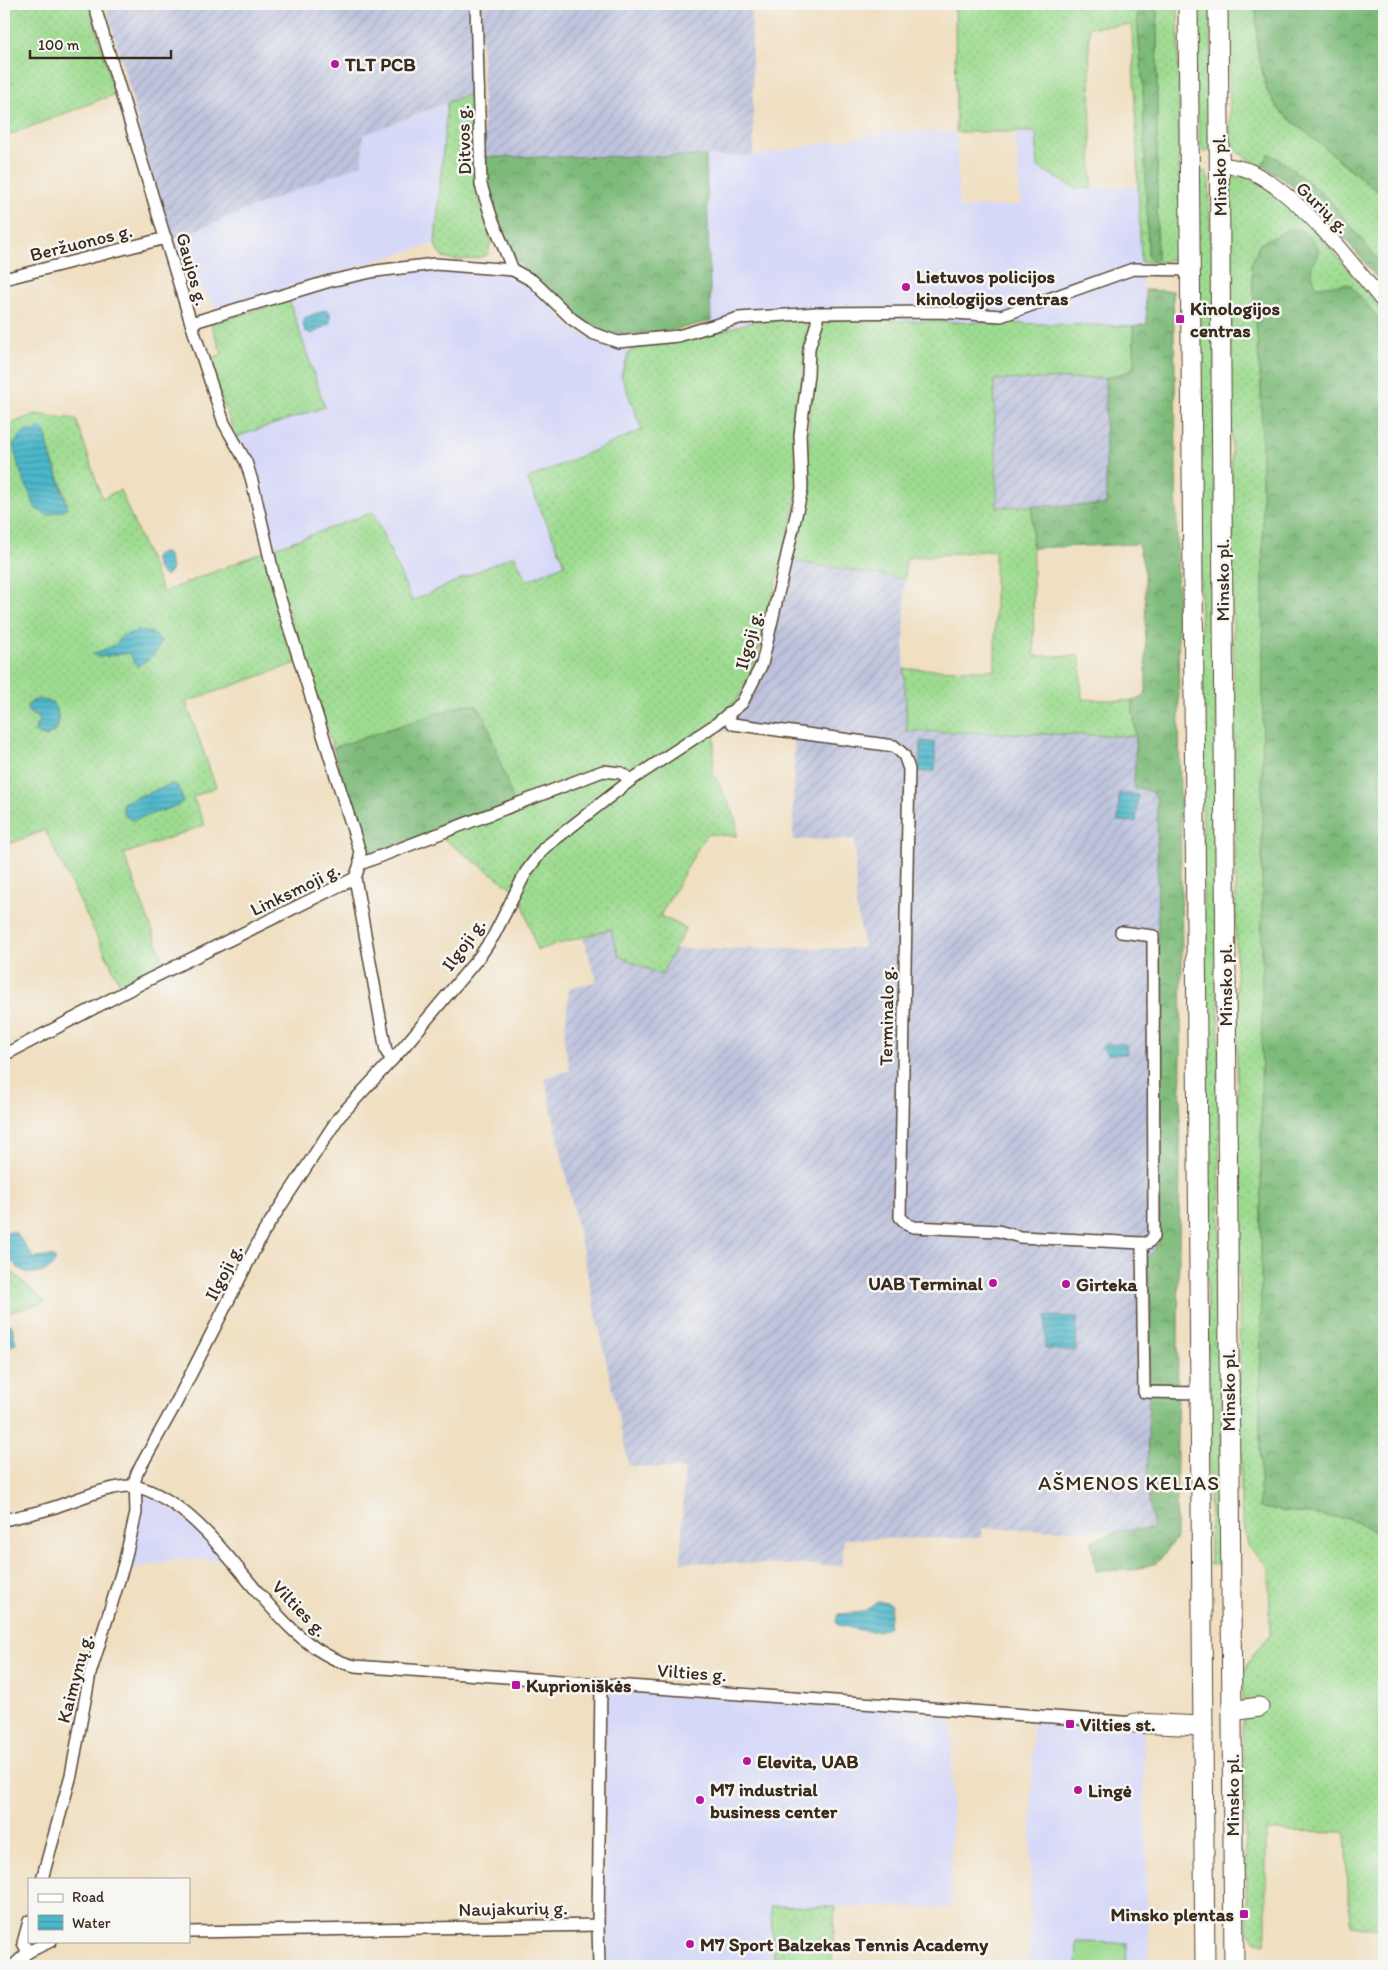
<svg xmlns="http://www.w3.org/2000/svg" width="1388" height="1970" viewBox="0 0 1388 1970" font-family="Itim,sans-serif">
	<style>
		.built { fill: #d6d8f8 }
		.industrial { fill: url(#industrial-furrows) }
		.grass { fill: url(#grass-dots); stroke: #6c8257; fill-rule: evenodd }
		.forest { fill: url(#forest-crowns); stroke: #5c724c }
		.garden { fill: #9ddb90; stroke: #6c8257 }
		.water { fill: url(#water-rules); stroke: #447074 }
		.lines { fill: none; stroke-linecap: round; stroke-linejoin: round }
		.minor-casing { stroke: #564536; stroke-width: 14 }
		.tertiary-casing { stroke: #564536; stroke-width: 16 }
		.trunk-casing { stroke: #564536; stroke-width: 21 }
		.minor { stroke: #fff; stroke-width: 11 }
		.tertiary { stroke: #fff; stroke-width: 14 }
		.trunk { stroke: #fff; stroke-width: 19 }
		.poi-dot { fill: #b5179e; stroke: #f6f6f2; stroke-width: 2 }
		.labels { text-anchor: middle; stroke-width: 5; stroke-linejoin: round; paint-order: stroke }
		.poi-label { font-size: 19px; font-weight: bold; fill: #3b2a1e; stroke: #f6f6f2; text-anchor: start }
		.street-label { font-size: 19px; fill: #3b2a1e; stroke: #f6f6f2 }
		.quarter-label { font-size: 21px; letter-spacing: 1px; fill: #3b2a1e; stroke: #f6f6f2 }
	</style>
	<defs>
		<pattern id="industrial-furrows" width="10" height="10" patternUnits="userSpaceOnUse" patternTransform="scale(1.25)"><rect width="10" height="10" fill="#bec3dd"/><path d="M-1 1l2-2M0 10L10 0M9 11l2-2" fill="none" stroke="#a4a8bd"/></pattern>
		<pattern id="grass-dots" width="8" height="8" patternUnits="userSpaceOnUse" patternTransform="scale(1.25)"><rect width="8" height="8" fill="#9ddb90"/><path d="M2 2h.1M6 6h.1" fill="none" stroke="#88bc7c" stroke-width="1.8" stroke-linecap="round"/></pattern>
		<pattern id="forest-crowns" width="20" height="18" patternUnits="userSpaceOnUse" patternTransform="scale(1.25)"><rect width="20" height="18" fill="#7ebb7a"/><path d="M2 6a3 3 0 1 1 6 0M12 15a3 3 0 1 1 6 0" fill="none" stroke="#689863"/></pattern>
		<pattern id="water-rules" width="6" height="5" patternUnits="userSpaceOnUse" patternTransform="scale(1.25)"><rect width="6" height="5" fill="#4db7cb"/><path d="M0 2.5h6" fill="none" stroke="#4195a4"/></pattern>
	</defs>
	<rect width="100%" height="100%" fill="#f6f6f2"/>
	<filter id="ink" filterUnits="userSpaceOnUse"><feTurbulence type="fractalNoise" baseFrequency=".02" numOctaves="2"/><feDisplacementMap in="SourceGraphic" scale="10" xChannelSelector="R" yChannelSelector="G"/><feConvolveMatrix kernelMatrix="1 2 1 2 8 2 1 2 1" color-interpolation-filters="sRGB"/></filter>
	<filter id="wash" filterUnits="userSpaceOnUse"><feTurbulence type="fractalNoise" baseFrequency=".0096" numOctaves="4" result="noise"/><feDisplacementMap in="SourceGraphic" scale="20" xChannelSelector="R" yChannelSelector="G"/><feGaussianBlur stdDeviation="1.12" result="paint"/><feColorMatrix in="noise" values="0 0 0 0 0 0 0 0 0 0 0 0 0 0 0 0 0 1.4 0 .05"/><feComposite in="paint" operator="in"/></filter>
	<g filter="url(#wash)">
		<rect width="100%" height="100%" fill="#f0dfc1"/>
		<!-- built -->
		<g class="built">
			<polygon points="447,103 435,243 217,308 181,263 173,239 362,164 363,135"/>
			<polygon points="893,131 956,132 959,208 1020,205 1016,132 1036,132 1076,189 1139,186 1141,262 1147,324 1133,326 810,318 738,324 711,334 706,156 754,156"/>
			<polygon points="427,268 507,273 526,281 570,326 581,333 630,350 621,375 642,430 527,479 565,564 527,581 514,555 412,601 272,549 263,502 252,469 236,437 325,407 289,300 326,286 378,274"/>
			<polygon points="139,1494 156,1499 193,1524 226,1561 196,1559 167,1561 129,1569"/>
			<polygon points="606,1690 952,1713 951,1908 771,1906 775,1966 605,1966"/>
			<polygon points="1033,1718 1061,1724 1090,1726 1111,1724 1143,1727 1149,1966 1029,1966"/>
		</g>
		<!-- industrial -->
		<g class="industrial">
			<polygon points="105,4 472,4 474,92 363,135 362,164 173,239 144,149 131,93"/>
			<polygon points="481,4 751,4 754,156 484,157"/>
			<polygon points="1105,378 1106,505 997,507 994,380"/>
			<polygon points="792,561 905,579 904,669 907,731 1136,736 1134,787 1148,789 1154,793 1157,799 1160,1238 1154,1251 1147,1257 1151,1308 1147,1484 1154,1530 1118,1531 982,1528 981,1538 844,1539 842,1566 681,1562 684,1469 629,1466 545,1078 570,1070 564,1041 569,989 597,981 583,938 611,929 660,974 674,949 864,948 856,905 855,839 793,840 794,739 715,730 751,698 758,685 764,668"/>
		</g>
		<!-- grass -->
		<g class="grass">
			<polygon points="4,4 89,4 115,94 4,137"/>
			<path d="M955,4h185l-3,13 6,70 5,169 9,3v-255h21l2,245c-10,16 -22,13 -39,13l-9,-237 -43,2 3,161 -16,1 -38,-22 -2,-35h-80z"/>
			<polygon points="1194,4 1211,4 1211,150 1204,153 1200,144 1195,76"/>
			<polygon points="1228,4 1256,4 1257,47 1267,91 1280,111 1384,197 1384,267 1329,200 1263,163 1265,168 1240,154 1233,148 1230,139"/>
			<path d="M474,92l1,93 16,56 -3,13c-9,6 -34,8 -45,3 -5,-3 -6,-8 -8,-14l12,-140z"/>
			<polygon points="1202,171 1206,172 1209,180 1210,229 1214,252 1222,1560 1220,1564 1210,1565 1196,175"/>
			<path d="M1240,176c39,4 119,106 144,137v11l-35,-40 -33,3 -5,-18 9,-19 -33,-20 -27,14 -9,20 10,121 2,181 -3,942 90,11 34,17v394l-34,-5 -5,-93 -79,-1v112l-10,-2 -9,-11 -5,-249 7,-21 21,-26 -1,-67 -21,-21 -7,-36 -12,-1321 1,-8z"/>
			<polygon points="289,300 325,407 236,437 207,360 222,354 211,324"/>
			<polygon points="810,318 805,351 798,484 794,512 754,669 744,690 715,730 713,773 732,809 736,821 737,836 706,834 660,916 686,928 661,975 619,956 611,929 537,950 520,894 434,832 465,704 333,748 281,590 272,549 373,512 412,601 514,555 527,581 565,564 527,479 642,430 621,375 630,350 711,334 758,320"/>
			<polygon points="836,319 1133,326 1135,362 1131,371 1105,378 994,380 997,507 1032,506 1034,656 1080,656 1082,699 1132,701 1136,736 907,731 904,669 995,670 995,550 906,558 905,579 792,561 807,476 811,374 818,335 826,323"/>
			<path d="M35,414l41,5 26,79 18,-8 43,102 100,-40 34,111 -111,39 30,85 -23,10 12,28 -81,29 41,111 -44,21 -76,-156 -41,16v-419zM25,431l21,2 3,18 17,46 -30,12 -17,-41zM161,640c-4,15 -11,19 -24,26l-7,-13 -31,4 -6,-3 23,-9zM33,700l24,9 2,15 -5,9 -19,-6 5,-8 -10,-5 -3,-7zM172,784l6,2 5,14 -4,5 -45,15 -12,-16z"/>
			<polygon points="4,1264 45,1302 4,1314"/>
			<polygon points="770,1906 835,1907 832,1966 775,1966"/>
		</g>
		<!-- forest -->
		<g class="forest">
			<polygon points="1140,4 1157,4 1157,259 1152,260 1148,256 1143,87 1137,17"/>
			<polygon points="1256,4 1384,4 1384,197 1280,111 1267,91 1257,47"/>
			<path d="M1269,154l15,8 45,38 55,67v20c-29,-36 -59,-77 -97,-105 -7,-6 -20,-10 -24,-18z"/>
			<path d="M706,156l5,165c-35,9 -70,17 -106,11 -18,-4 -30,-18 -43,-29 -16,-14 -34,-28 -47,-45 -20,-27 -28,-68 -31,-101z"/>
			<path d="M1299,228c21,19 24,14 12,41l5,18 33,-3 35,40v1212l-34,-17 -90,-11 3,-942 -2,-181 -10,-121 9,-20 27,-14z"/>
			<path d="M1145,290l28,1 2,83 7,587 -6,578 -19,24 -24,7 -37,1 -5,-30 27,-10 35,-2 -6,-45 4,-176 -4,-51 7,-6 6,-13 -3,-439c-5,-10 -13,-10 -23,-11l2,-52 -4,-35 10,-3 4,-7 -1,-118 -7,-29 -106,4v-42l74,-1 -1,-127 26,-7 4,-9 -2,-36 14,-2z"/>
			<polygon points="465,704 477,706 485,717 514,803 366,856 333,748"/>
		</g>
		<!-- garden -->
		<polygon class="garden" points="1077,1942 1127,1943 1126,1966 1076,1966"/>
		<!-- water -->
		<g class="water">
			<polygon points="325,310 330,312 330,323 312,334 305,331 303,324 304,318"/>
			<polygon points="40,427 46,433 49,451 68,506 64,510 48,515 36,509 19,468 13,445 25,431 34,431"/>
			<path d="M163,552l5,3 4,15 -6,6c-8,-2 -12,-13 -11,-20z"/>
			<path d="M138,630l14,3 9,7c-4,15 -11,19 -24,26l-8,-13 -30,4 -7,-3 23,-9 7,-9z"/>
			<polygon points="38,699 52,702 58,714 57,729 46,737 34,732 40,719 27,710 27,705"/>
			<polygon points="921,741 935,743 935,771 919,772"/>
			<path d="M172,784l6,2 5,14 -4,5 -45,15c-8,-1 -10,-5 -12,-13l2,-5z"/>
			<polygon points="1119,793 1138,795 1136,822 1118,821"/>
			<polygon points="1106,1044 1126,1044 1127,1054 1107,1054 1102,1047"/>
			<path d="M10,1231l6,2 18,25 18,-2 4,3c-3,12 -19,17 -30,13 -8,-3 -16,-12 -22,-17v-22z"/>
			<polygon points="1046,1316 1077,1317 1076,1351 1045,1349"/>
			<polygon points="9,1324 12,1325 16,1344 4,1349 4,1326"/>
			<path d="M879,1601l12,3 -2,22c-13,11 -35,2 -51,-1l-2,-3 2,-8 25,-2z"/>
		</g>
	</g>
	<g filter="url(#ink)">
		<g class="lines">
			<!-- minor casing -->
			<g class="minor-casing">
				<g id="minor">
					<polyline points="94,4 191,323 224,423 246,462 252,481 277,589 360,852 360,864"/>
					<polyline points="476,4 481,185 491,216 513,270"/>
					<polyline points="4,279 166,238"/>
					<polyline points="191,323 330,281 376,271 435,264 513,270 533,281 572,319 592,333 618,342 678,336 739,318 817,313 939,312 1001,316 1133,269 1191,270"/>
					<polyline points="726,716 733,724 894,746 904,755 909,769 900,1217 908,1225 914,1227 998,1231 1020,1237 1142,1243 1144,1392 1200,1393"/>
					<polyline points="355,878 386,1051 392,1060"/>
					<polyline points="1121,932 1153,936 1154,1236 1148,1243 1142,1243"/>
					<polyline points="4,1055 144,982 355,878 360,864 603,771 621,773 631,780"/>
					<path d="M4,1520c16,-4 32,-7 48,-12 25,-8 54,-22 80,-22 12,1 25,8 35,14 69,42 110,148 188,166l780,57"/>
					<polyline points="42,1879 71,1775 90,1674 124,1564 136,1513 135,1480 137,1473 175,1405 263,1233 339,1117 402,1049 480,956 494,935 526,872 544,848 631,780 716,724 742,703 762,664 802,489 800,435 808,375 809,348 817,323 817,313"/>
					<polyline points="598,1925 599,1966"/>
					<polyline points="189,1932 598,1925 601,1684"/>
					<polyline points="28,1952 23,1943 29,1921"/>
					<polyline points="13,1966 28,1952 51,1941"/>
				</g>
			</g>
			<!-- tertiary casing -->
			<g class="tertiary-casing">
				<path id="tertiary" d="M1219,164c11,2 23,3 33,8 48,24 99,89 132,131"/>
			</g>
			<!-- trunk casing -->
			<g class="trunk-casing">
				<g id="trunk">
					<polyline points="1188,4 1205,1966"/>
					<polyline points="1218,4 1234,1966"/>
					<polyline points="1232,1711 1259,1707"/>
					<polyline points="1135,1723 1202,1726"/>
				</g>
			</g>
			<!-- minor -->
			<use href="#minor" class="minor"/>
			<!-- tertiary -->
			<use href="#tertiary" class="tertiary"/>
			<!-- trunk -->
			<use href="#trunk" class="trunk"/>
		</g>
	</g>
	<!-- markers -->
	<g class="poi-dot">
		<circle cx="335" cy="64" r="5"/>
		<circle cx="906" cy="287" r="5"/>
		<rect x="1175" y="314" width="10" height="10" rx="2.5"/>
		<circle cx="993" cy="1283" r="5"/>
		<circle cx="1066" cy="1284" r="5"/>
		<rect x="511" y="1680" width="10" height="10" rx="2.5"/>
		<rect x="1065" y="1719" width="10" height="10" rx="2.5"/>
		<circle cx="747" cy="1761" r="5"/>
		<circle cx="1078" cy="1790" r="5"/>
		<circle cx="700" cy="1800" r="5"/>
		<rect x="1239" y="1909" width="10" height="10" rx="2.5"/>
		<circle cx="690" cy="1944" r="5"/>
	</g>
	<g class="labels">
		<!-- poi labels -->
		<g class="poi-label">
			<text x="345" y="71">TLT PCB</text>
			<text x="916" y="283">Lietuvos policijos<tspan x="916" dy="22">kinologijos centras</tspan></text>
			<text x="1190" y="315">Kinologijos<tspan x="1190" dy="22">centras</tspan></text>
			<text x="983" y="1290" text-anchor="end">UAB Terminal</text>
			<text x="1076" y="1291">Girteka</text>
			<text x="526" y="1692">Kuprioniškės</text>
			<text x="1080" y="1731">Vilties st.</text>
			<text x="757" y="1768">Elevita, UAB</text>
			<text x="710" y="1796">M7 industrial<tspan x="710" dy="22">business center</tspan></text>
			<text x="1088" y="1797">Lingė</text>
			<text x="1234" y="1921" text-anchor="end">Minsko plentas</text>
			<text x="700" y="1951">M7 Sport Balzekas Tennis Academy</text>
		</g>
		<!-- street labels -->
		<g class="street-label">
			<text transform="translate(463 140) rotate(-92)" y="7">Ditvos g.</text>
			<text transform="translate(1219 175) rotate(-91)" y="7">Minsko pl.</text>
			<text transform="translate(1323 207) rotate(44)" y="7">Gurių g.</text>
			<text transform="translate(81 242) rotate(-14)" y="7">Beržuonos g.</text>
			<text transform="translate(193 269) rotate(74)" y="7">Gaujos g.</text>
			<text transform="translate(1222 580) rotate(-90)" y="7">Minsko pl.</text>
			<text transform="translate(748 640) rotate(-75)" y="7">Ilgoji g.</text>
			<text transform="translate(295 889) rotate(-26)" y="7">Linksmoji g.</text>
			<text transform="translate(463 944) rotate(-54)" y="7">Ilgoji g.</text>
			<text transform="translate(1225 985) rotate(-90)" y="7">Minsko pl.</text>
			<text transform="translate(886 1016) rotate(-89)" y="7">Terminalo g.</text>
			<text transform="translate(223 1272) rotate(-63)" y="7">Ilgoji g.</text>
			<text transform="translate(1228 1390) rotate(-90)" y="7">Minsko pl.</text>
			<text transform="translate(300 1608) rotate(46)" y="7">Vilties g.</text>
			<text transform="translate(692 1672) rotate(4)" y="7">Vilties g.</text>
			<text transform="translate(74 1678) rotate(-75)" y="7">Kaimynų g.</text>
			<text transform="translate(1232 1795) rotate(-90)" y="7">Minsko pl.</text>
			<text transform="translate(513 1908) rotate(-1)" y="7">Naujakurių g.</text>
		</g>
		<!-- quarter labels -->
		<g class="quarter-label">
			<text x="1129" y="1490">AŠMENOS KELIAS</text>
		</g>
	</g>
	<!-- margin -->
	<rect width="1388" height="1970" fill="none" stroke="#f6f6f2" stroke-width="20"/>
	<!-- legend -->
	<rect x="28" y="1878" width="162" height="65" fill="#f6f6f2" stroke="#aba49d"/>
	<rect x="38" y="1894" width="25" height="8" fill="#ffffff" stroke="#aba49d"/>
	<text x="72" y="1902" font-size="15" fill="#3b2a1e">Road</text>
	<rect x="38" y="1915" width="25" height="15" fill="url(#water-rules)" stroke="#aba49d"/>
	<text x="72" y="1928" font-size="15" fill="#3b2a1e">Water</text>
	<!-- scale -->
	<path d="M30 50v8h141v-8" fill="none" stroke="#3b2a1e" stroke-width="2.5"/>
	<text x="38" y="50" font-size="15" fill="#3b2a1e" stroke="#f6f6f2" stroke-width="4" paint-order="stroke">100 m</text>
</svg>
